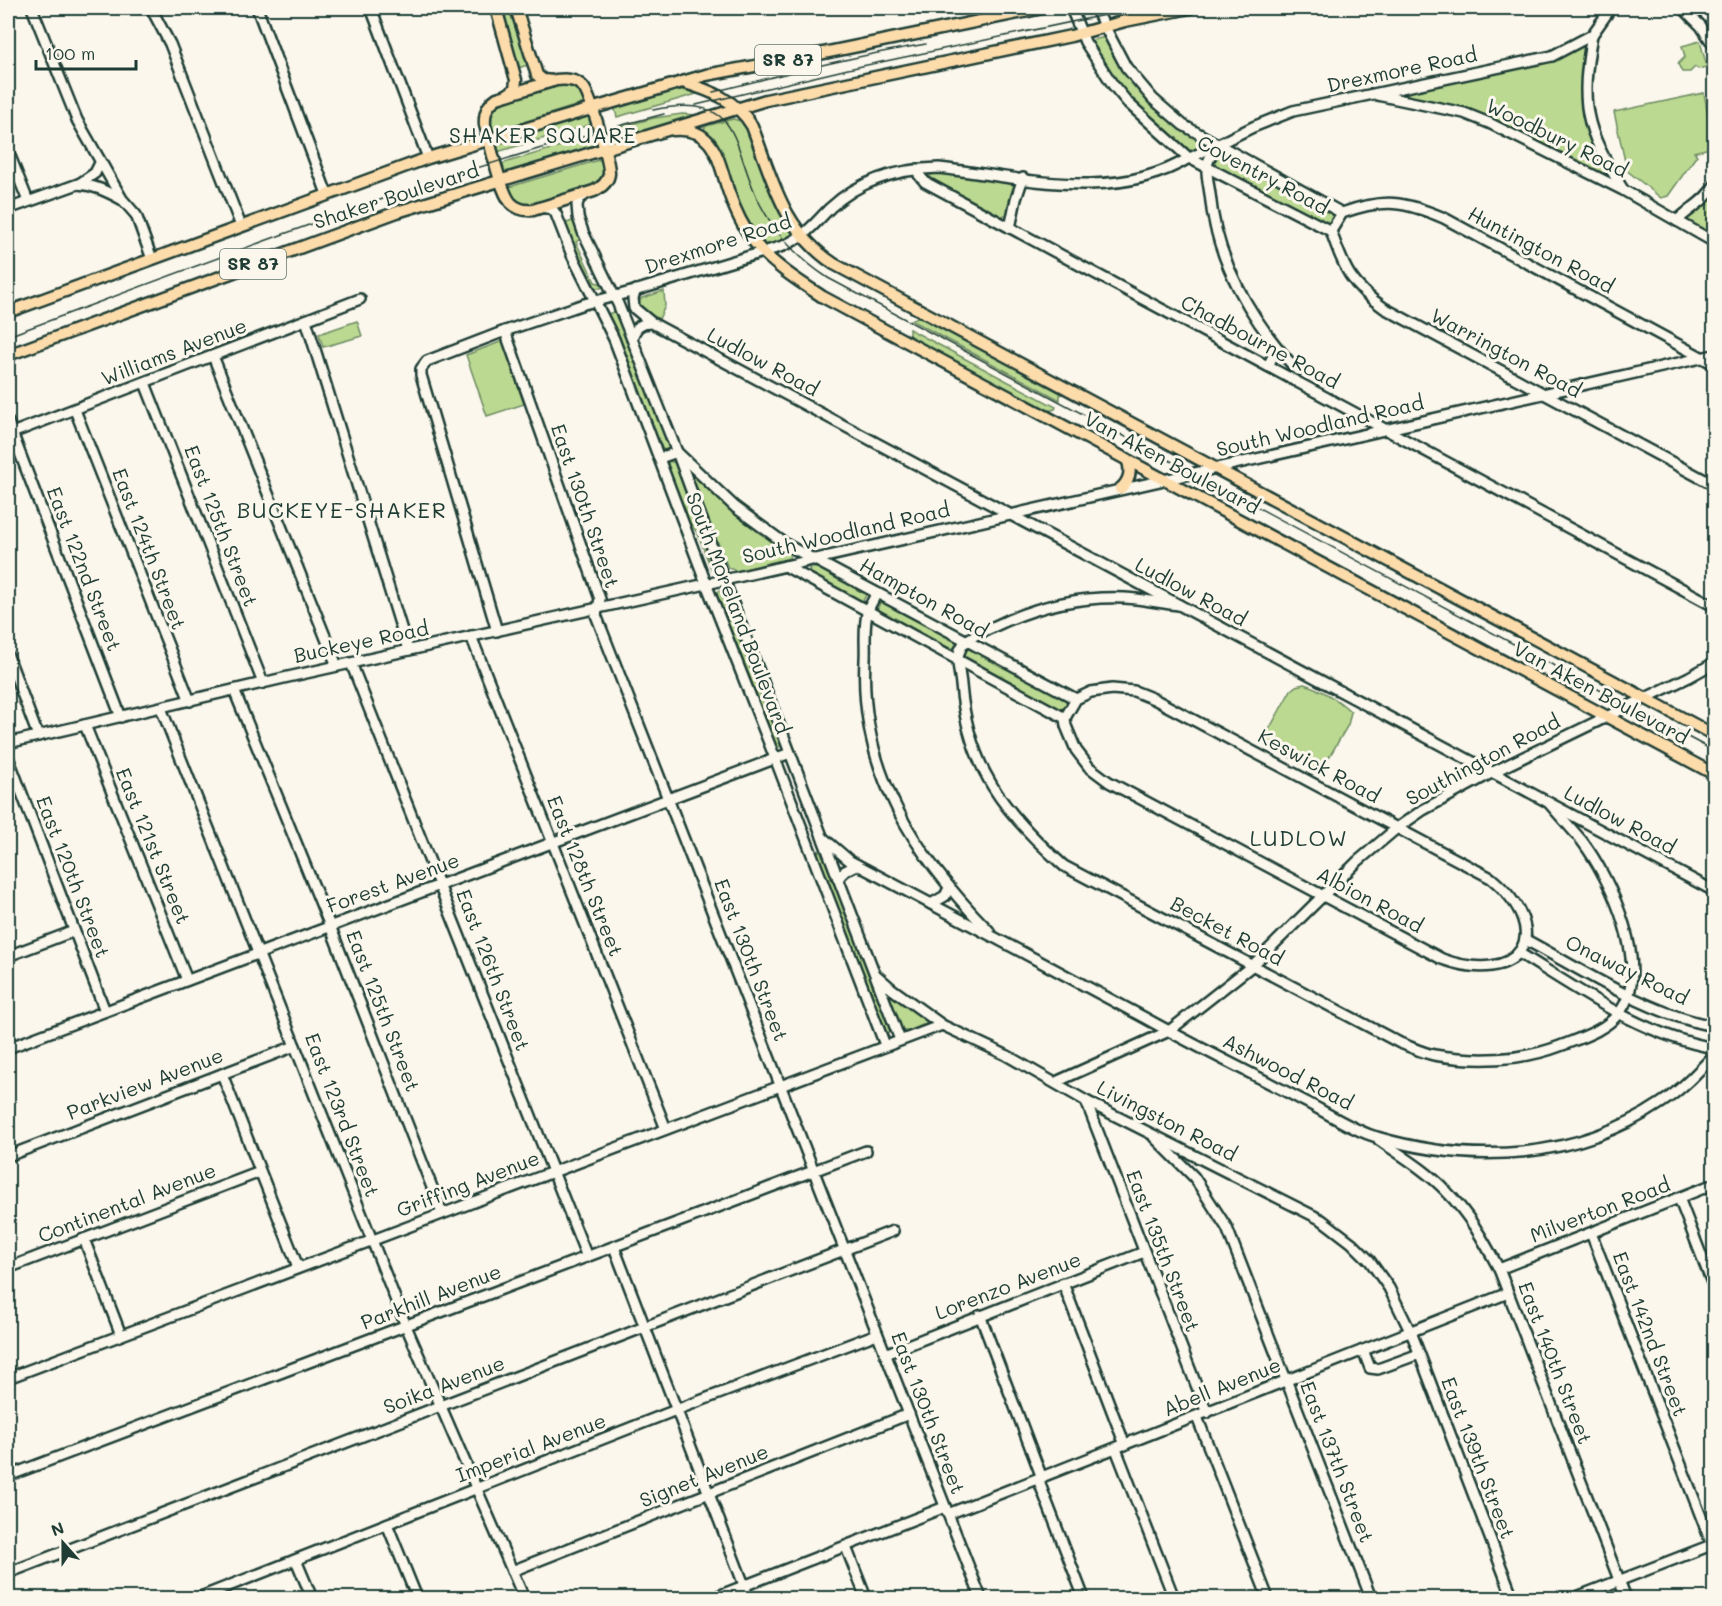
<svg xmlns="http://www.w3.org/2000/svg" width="1722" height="1606" viewBox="0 0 1722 1606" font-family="Mali,sans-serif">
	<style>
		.green { fill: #bbd991; stroke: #6d8b62; stroke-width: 1.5 }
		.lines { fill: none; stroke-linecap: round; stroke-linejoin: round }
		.minor-casing { stroke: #1f3d34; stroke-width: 14 }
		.major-casing { stroke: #1f3d34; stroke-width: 15 }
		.minor { stroke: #fbf7ec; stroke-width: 9 }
		.major { stroke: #fddcac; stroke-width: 10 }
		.tram { stroke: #1f3d34; stroke-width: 1.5 }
		.labels { text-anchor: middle; stroke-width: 6; stroke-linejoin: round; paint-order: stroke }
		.shield { fill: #fbf7ec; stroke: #61756b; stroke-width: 1.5 }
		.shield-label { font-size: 18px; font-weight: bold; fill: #1f3d34 }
		.street-label { font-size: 20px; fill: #1f3d34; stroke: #fbf7ec }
		.neighbourhood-label { font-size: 21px; letter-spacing: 1.5px; fill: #1f3d34; stroke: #fbf7ec }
		.quarter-label { font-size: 22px; letter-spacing: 1.5px; fill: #1f3d34; stroke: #fbf7ec }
	</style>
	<rect width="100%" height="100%" fill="#fbf7ec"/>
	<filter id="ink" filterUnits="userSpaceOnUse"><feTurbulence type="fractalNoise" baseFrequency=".0167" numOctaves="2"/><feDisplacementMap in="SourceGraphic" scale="12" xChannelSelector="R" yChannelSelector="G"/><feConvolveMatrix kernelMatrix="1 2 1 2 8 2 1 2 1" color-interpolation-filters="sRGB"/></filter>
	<g filter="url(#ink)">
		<!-- green -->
		<g class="green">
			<polygon points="509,13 514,16 528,65 518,68 504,19 506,14"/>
			<polygon points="1592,35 1586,108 1623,190 1489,123 1372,95 1539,60"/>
			<polygon points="1105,37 1110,39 1126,67 1183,125 1342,213 1331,231 1190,158 1128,103 1085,42"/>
			<polygon points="1700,41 1707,67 1698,69 1695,67 1690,72 1682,72 1678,64 1685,57 1682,46"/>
			<path d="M570,84l9,4 6,15 -91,28c-25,-30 58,-46 76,-47z"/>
			<polygon points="682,90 700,93 617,117 614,106 663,92"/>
			<polygon points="1704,93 1714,147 1694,152 1697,155 1668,196 1661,198 1625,169 1626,166 1614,112"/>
			<polygon points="682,114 698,115 623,139 620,127 654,118"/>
			<polygon points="585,115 589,117 593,124 497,152 496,146 499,142"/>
			<polygon points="733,119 741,121 747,128 753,140 770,192 793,232 790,237 770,245 766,246 762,243 742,211 719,148 703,130 706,126"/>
			<polygon points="597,135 597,144 595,148 507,173 504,172 501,164"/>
			<path d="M602,159l3,15 -6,10c-19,6 -50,19 -68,22 -11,1 -21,-8 -22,-19z"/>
			<polygon points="932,172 1013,183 1015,190 1007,214 999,218 929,179"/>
			<polygon points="1714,186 1714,242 1677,221"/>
			<polygon points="575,220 582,238 576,242 595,282 603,284 601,288 595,288 570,240 564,224"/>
			<polygon points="664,291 665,306 659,319 640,309 638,303 642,298"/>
			<polygon points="616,311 669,448 668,451 662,449 660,445 608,314"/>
			<polygon points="922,315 1065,393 1060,395 1060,400 911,320"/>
			<polygon points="357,321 362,336 323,347 319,334"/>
			<polygon points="909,329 1056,407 1055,409 1045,412 906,336 909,334"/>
			<polygon points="503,341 524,404 487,416 466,355"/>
			<polygon points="668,461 676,463 716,570 712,571 698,534 688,520 668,466"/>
			<polygon points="694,474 741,517 787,548 790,555 789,558 737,571 728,568 692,477"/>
			<polygon points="821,567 868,592 861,604 809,575 809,569"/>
			<polygon points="720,591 781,746 777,748 716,592"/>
			<polygon points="882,599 955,638 957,646 949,650 876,611"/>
			<polygon points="970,648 1065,698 1067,705 1064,708 1058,709 965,659 964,652"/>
			<path d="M1304,684c16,5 35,16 47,28l-3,13 -27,46h-6l-53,-29 29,-52 5,-4z"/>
			<polygon points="822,850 892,1029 890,1033 885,1031 817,852"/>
			<polygon points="888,994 925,1017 927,1023 909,1031 901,1031 886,995"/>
		</g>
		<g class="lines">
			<!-- minor casing -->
			<g class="minor-casing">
				<g id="minor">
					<polyline points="32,8 77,120 122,199 136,215 152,259"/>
					<polyline points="151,8 170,44 241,226"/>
					<polyline points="257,8 327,194"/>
					<polyline points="371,8 428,158"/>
					<polyline points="1071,8 1085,42 1113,85 1128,103 1189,158 1331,231"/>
					<polyline points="1095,8 1126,67 1153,99 1183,125 1342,213"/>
					<polyline points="1683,8 1701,26 1714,46"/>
					<path d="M1592,35c-12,70 -8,92 30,153"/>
					<polyline points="1377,95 1464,113 1489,123 1623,190 1714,242"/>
					<path d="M1216,145c-2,6 -8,14 -9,21 -1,8 2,20 3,28 6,67 42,128 87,176"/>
					<polyline points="8,151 28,201"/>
					<polyline points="1190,158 1253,127 1293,111 1552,56 1592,35 1611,8"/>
					<polyline points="918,169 919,175 925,182 1714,606"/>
					<polyline points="79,184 95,173 100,163"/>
					<polyline points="585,195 579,199 577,205 578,217 583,232 618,304 677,452 724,580 900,1040"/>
					<polyline points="541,207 552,209 556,214 572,255 614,339 709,591 775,758 885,1045"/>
					<path d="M8,209l70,-25c16,1 28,7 43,15"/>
					<path d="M1342,213l-11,18c13,38 20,54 53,77l330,177"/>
					<path d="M1342,213c42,-15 62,-12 102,5l270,146"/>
					<path d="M1677,221c12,-13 28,-19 37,-35"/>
					<polyline points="1010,228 1016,199 1023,178"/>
					<polyline points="636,290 633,298 634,308 652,323 1714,891"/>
					<polyline points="306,320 408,650"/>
					<polyline points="505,331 600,599 596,615 981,1598"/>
					<path d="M632,338c4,-11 8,-15 20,-15"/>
					<polyline points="213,356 337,666"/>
					<polyline points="1268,366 1273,356 1274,345"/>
					<polyline points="145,383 263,683"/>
					<polyline points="75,410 190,701"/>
					<polyline points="8,422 121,717"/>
					<polyline points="12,433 360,299"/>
					<polyline points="660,458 677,452 735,507 787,545 1076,699"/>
					<polyline points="785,566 1065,718"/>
					<path d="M876,594c-2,5 -6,11 -8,16 -5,15 -2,35 -3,50 -6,111 50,195 124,271"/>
					<path d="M1179,605c-18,-2 -36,-6 -54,-7 -47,-2 -91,9 -132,29 -8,4 -23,9 -28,15 -12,14 -5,28 -4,43 7,82 43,128 103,181l336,177c11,4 23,10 34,12 41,7 87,6 126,-9 20,-8 45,-15 59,-33 34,-43 -8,-134 -37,-172 -11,-13 -22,-25 -33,-38"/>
					<path d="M497,631l-76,-256v-6l6,-8 78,-30 79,-27 47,-12 152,-46c24,-11 29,-20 47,-38 30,-28 68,-39 109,-40 81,9 175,36 250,-10"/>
					<polyline points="471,636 666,1129"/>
					<polyline points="8,656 38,736"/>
					<polyline points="351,663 587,1257"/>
					<path d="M1112,689l22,2 20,8 337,179c67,56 28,109 -49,81l-333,-177 -20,-15 -13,-17 -10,-24 -1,-8 11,-19 15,-7z"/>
					<polyline points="234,690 332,931 442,1213"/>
					<polyline points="161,708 406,1326 524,1598"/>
					<polyline points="85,725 187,980"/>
					<polyline points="8,743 288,677 724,580 1714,355"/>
					<polyline points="8,757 105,1011"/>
					<path d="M822,837l28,24c99,52 197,104 295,157 52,29 106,55 159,83 20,10 52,31 73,36 95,28 199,23 284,-34 20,-13 37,-31 53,-48"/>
					<polyline points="838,878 845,871 857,865"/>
					<polyline points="931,904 945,896 949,888"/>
					<path d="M1526,940c58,31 124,75 188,86"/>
					<path d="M1519,953c62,38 122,82 195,95"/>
					<polyline points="8,956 74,931"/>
					<polyline points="876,975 892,989 942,1025 1006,1055 1086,1101 1322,1220 1352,1243 1370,1261 1389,1288 1413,1337 1513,1598"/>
					<polyline points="8,1048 790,753"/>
					<polyline points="222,1074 298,1267"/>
					<polyline points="1056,1082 1169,1031 1253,965 1358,861 1397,828 1423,810 1493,772 1689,677 1714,663"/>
					<polyline points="1086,1101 1207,1413"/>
					<polyline points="1154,1137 1194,1177 1227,1228 1371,1598"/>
					<path d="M1379,1140c23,16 48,31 67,51 23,23 38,50 53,78l127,329"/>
					<polyline points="8,1156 295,1046"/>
					<polyline points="1679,1198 1714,1288"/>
					<polyline points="1591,1233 1714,1550"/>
					<polyline points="84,1239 121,1335"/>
					<polyline points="614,1247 749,1598"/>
					<polyline points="8,1268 260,1172"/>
					<polyline points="1499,1269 1714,1184"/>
					<polyline points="1063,1283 1125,1445"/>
					<polyline points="980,1315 1042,1478"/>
					<polyline points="1363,1350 1370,1368 1378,1369 1419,1354"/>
					<polyline points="885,1354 1144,1252"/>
					<polyline points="8,1378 942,1025"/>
					<polyline points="1197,1417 1268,1598"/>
					<polyline points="1116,1449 1174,1598"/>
					<polyline points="8,1476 866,1151"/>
					<polyline points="1038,1479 1084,1598"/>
					<polyline points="948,1514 1508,1293"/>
					<polyline points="387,1524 417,1598"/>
					<polyline points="846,1547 866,1598"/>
					<polyline points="296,1560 312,1598"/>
					<polyline points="512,1571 909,1414"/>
					<polyline points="8,1573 893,1231"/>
					<polyline points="198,1598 676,1410 877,1334"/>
					<polyline points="713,1598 945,1507"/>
					<polyline points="1574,1598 1714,1544"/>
				</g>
			</g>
			<!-- major casing -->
			<g class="major-casing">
				<g id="major">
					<polyline points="496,8 516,80 515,89 508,94"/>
					<polyline points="516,8 537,75 543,80 553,81"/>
					<path d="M556,80c10,-1 20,-1 27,7 7,7 27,76 26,87 -1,8 -7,13 -15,17l-61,19c-9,1 -16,-1 -22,-7 -11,-12 -21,-61 -26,-78 -1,-12 2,-20 12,-27z"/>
					<path d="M682,82c27,8 55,18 70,44 21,54 30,103 82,138l880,471"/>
					<path d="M673,130c41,-4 45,29 55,60 6,18 15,38 27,53 18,22 45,39 68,54l891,477"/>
					<polyline points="8,312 428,158 611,103 706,75 809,56 1043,8"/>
					<polyline points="8,355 397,212 766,100 1071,36 1125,21 1190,8"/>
					<path d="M1120,489c10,-8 12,-18 7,-30"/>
				</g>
			</g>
			<!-- minor -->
			<use href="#minor" class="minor"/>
			<!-- major -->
			<use href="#major" class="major"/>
			<!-- tram -->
			<g class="tram">
				<path d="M713,92c71,-18 141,-36 213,-48"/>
				<polyline points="696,105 848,69 1138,8"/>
				<path d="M653,110c91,-19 77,34 107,94 16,31 39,55 68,74l886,473"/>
				<path d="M8,336c216,-80 432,-165 656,-222"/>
			</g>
		</g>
	</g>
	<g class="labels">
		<!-- shield labels -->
		<g class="shield">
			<rect x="755" y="45" width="66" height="30" rx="4.5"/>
			<rect x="220" y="249" width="66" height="30" rx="4.5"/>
		</g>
		<g class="shield-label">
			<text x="788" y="66">SR 87</text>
			<text x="253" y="270">SR 87</text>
		</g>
		<!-- street labels -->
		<g class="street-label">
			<text transform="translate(1402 70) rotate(-12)" y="7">Drexmore Road</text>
			<text transform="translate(1557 138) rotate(26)" y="7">Woodbury Road</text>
			<text transform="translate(1263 175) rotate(28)" y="7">Coventry Road</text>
			<text transform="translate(396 196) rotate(-18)" y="7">Shaker Boulevard</text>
			<text transform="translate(718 244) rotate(-18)" y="7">Drexmore Road</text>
			<text transform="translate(1541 250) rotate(28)" y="7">Huntington Road</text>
			<text transform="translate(1260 342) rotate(28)" y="7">Chadbourne Road</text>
			<text transform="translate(174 352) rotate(-21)" y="7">Williams Avenue</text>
			<text transform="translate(1506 353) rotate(28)" y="7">Warrington Road</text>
			<text transform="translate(763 362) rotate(28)" y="7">Ludlow Road</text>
			<text transform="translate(1320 426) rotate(-13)" y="7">South Woodland Road</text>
			<text transform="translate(1172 463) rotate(28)" y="7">Van Aken Boulevard</text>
			<text transform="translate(585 506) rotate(71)" y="7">East 130th Street</text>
			<text transform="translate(221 526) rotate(69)" y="7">East 125th Street</text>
			<text transform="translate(846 533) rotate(-13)" y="7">South Woodland Road</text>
			<text transform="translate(149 549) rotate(69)" y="7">East 124th Street</text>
			<text transform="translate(84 569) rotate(69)" y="7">East 122nd Street</text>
			<text transform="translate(1191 592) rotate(28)" y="7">Ludlow Road</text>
			<text transform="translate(924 598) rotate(29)" y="7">Hampton Road</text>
			<text transform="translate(738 613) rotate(69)" y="7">South Moreland Boulevard</text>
			<text transform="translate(361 642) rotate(-12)" y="7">Buckeye Road</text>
			<text transform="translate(1601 693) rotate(28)" y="7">Van Aken Boulevard</text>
			<text transform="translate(1483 760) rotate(-28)" y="7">Southington Road</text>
			<text transform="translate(1319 766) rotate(28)" y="7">Keswick Road</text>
			<text transform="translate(1620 820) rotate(28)" y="7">Ludlow Road</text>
			<text transform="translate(153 846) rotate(68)" y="7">East 121st Street</text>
			<text transform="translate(585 876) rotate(68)" y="7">East 128th Street</text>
			<text transform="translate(73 877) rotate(69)" y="7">East 120th Street</text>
			<text transform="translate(393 883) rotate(-20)" y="7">Forest Avenue</text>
			<text transform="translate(1370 900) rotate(28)" y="7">Albion Road</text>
			<text transform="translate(1227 931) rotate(28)" y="7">Becket Road</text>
			<text transform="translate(751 960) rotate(69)" y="7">East 130th Street</text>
			<text transform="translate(493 970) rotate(69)" y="7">East 126th Street</text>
			<text transform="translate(1627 970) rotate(26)" y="7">Onaway Road</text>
			<text transform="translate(383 1011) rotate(69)" y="7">East 125th Street</text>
			<text transform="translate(1288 1072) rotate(27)" y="7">Ashwood Road</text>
			<text transform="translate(145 1084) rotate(-21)" y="7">Parkview Avenue</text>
			<text transform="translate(342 1115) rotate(69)" y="7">East 123rd Street</text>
			<text transform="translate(1167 1121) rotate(27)" y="7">Livingston Road</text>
			<text transform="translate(468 1184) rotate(-21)" y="7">Griffing Avenue</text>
			<text transform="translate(127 1203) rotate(-21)" y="7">Continental Avenue</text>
			<text transform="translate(1600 1210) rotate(-21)" y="7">Milverton Road</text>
			<text transform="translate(1163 1251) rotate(69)" y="7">East 135th Street</text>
			<text transform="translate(1008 1286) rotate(-21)" y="7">Lorenzo Avenue</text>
			<text transform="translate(431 1297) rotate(-21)" y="7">Parkhill Avenue</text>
			<text transform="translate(1650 1334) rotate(69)" y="7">East 142nd Street</text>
			<text transform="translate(1555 1363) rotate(69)" y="7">East 140th Street</text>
			<text transform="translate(444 1385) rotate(-21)" y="7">Soika Avenue</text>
			<text transform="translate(1222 1387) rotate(-22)" y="7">Abell Avenue</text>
			<text transform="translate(928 1413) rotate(69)" y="7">East 130th Street</text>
			<text transform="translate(531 1448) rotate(-21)" y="7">Imperial Avenue</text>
			<text transform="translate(1478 1458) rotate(69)" y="7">East 139th Street</text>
			<text transform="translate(1337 1462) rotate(69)" y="7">East 137th Street</text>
			<text transform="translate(704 1476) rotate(-22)" y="7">Signet Avenue</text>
		</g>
		<!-- neighbourhood labels -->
		<g class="neighbourhood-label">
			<text x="543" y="143">SHAKER SQUARE</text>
		</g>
		<!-- quarter labels -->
		<g class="quarter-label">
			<text x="342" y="518">BUCKEYE-SHAKER</text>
			<text x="1299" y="846">LUDLOW</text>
		</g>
	</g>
	<!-- margin -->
	<rect width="1722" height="1606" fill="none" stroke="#fbf7ec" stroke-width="30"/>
	<rect x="15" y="15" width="1692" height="1576" fill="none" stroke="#1f3d34" stroke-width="2" filter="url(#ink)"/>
	<!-- north arrow -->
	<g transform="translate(63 1543) rotate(339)" stroke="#fbf7ec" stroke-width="4.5" paint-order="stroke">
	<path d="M0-4.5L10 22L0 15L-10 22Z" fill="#1f3d34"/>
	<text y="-9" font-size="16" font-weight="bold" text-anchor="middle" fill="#1f3d34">N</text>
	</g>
	<!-- scale -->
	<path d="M36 60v9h100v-9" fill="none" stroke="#1f3d34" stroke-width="3"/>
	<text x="45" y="60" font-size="18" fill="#1f3d34" stroke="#fbf7ec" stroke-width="4.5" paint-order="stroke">100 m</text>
</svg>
